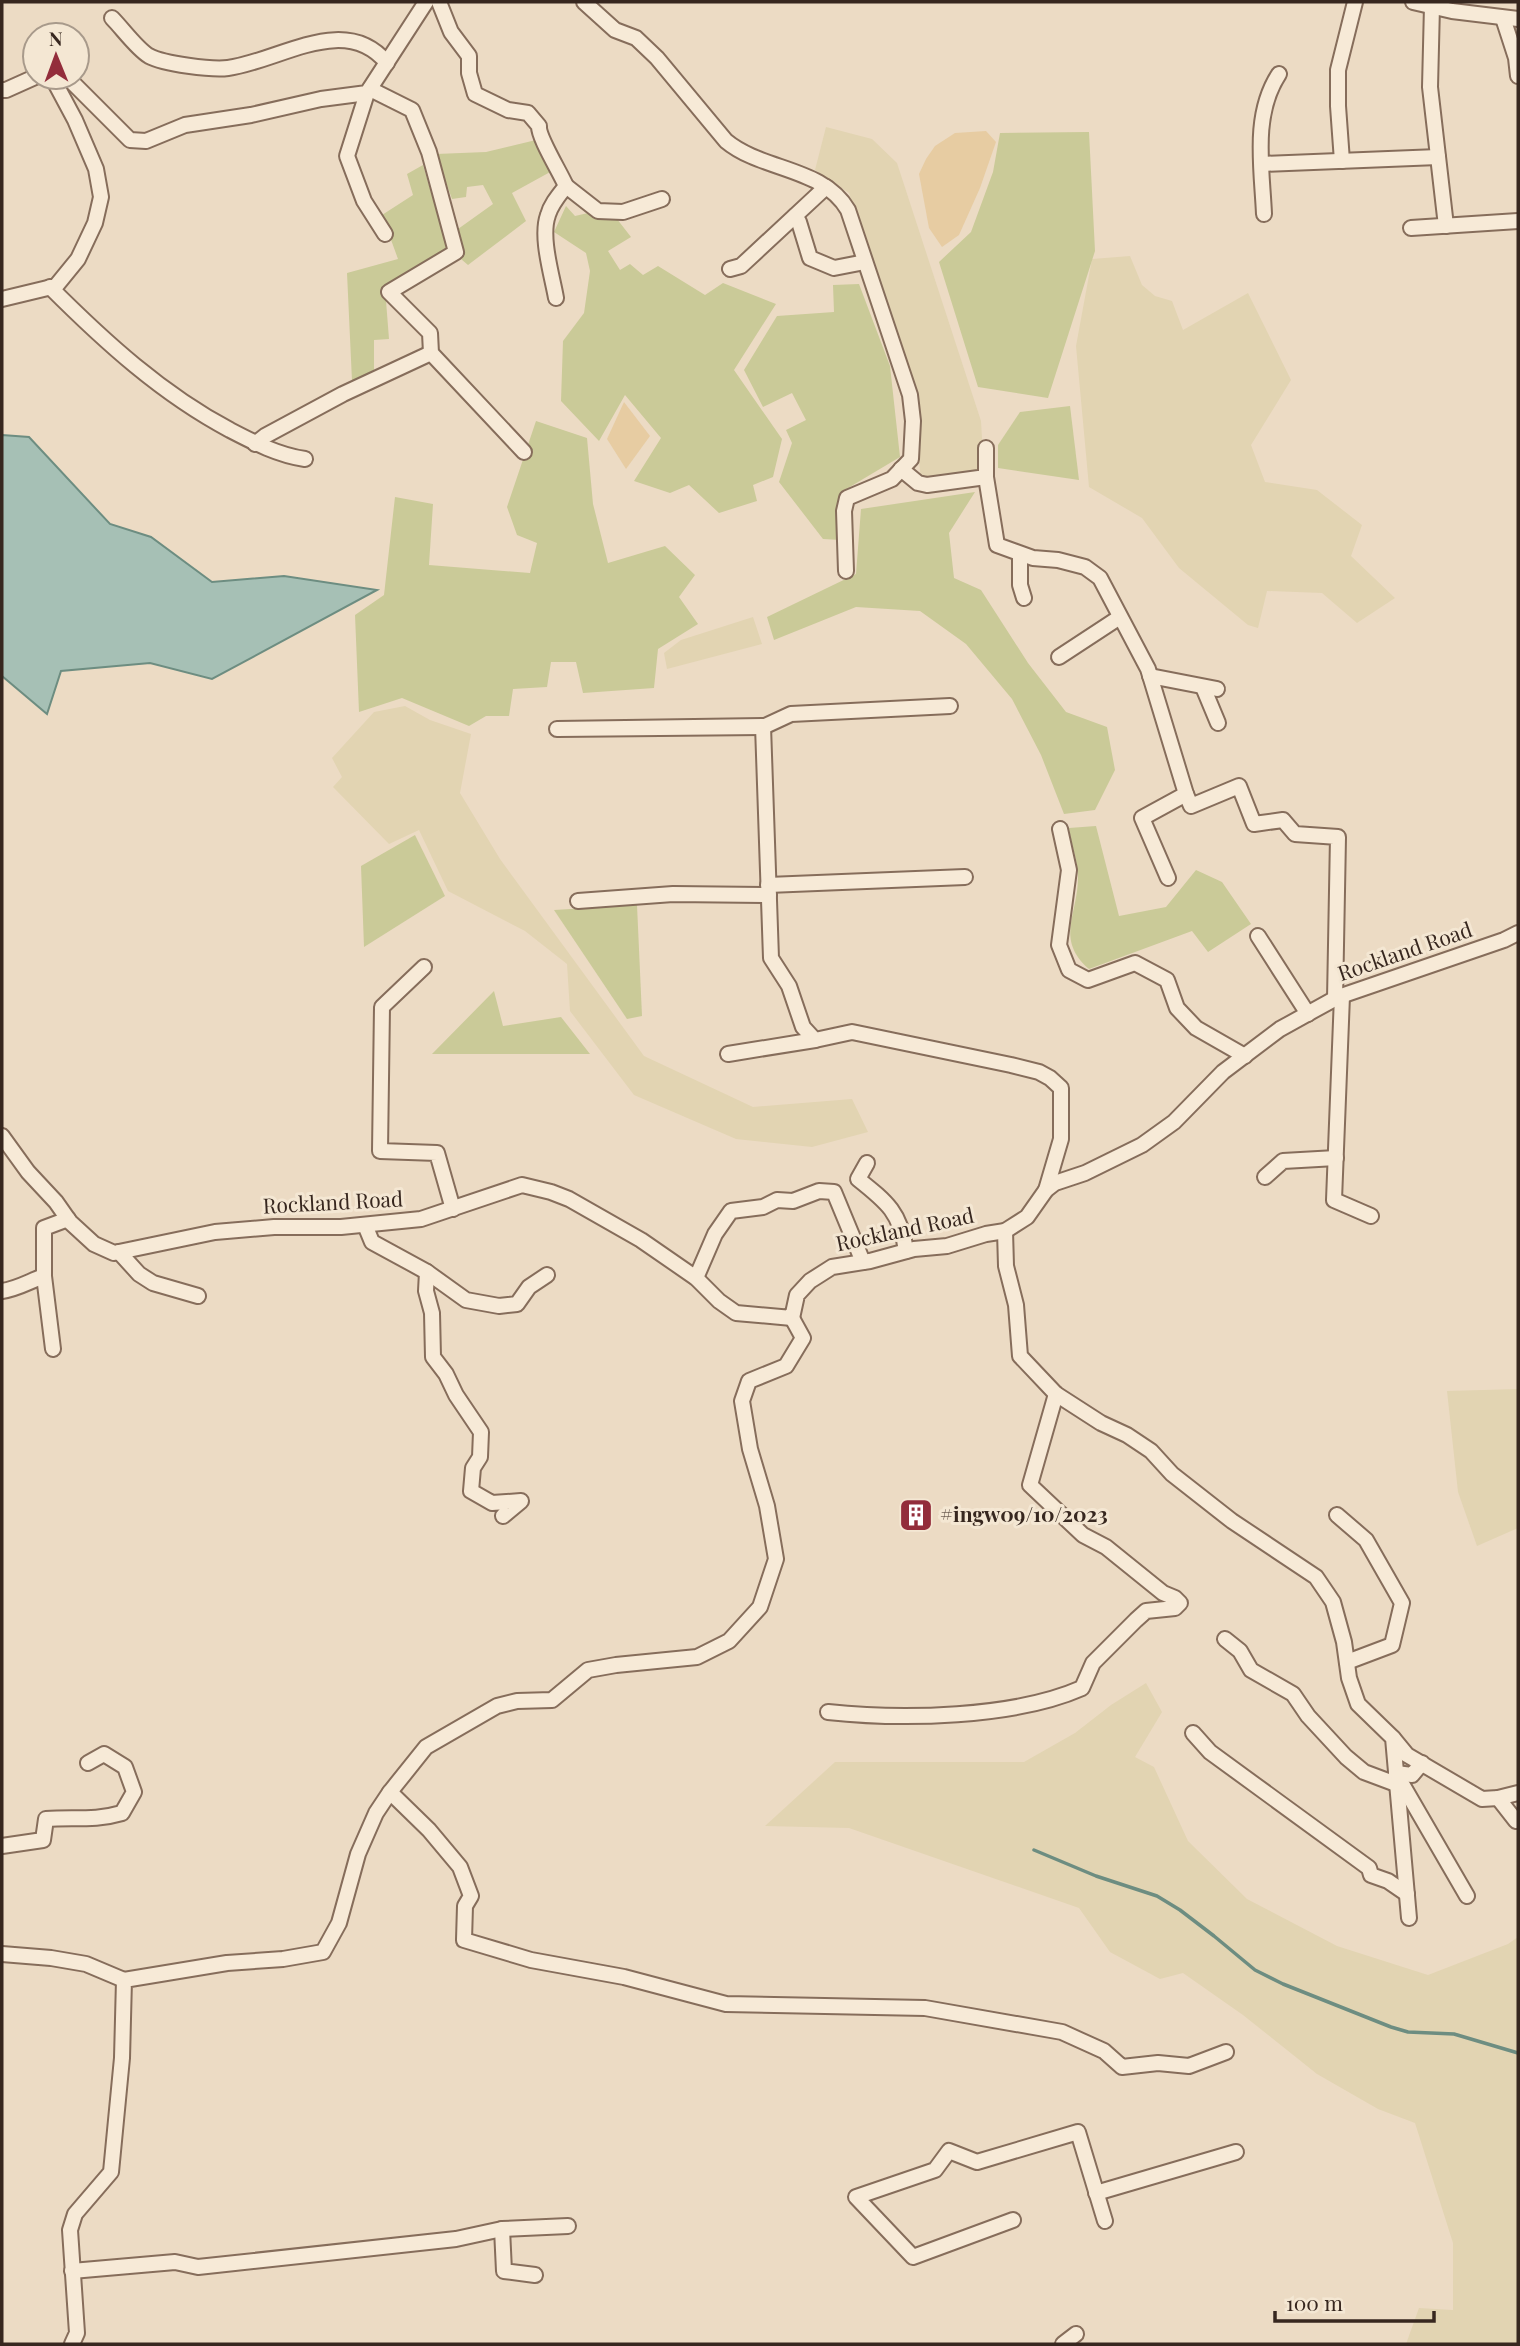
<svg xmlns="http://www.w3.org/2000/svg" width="1520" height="2346" viewBox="0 0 1520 2346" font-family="'Playfair Display',serif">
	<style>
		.farmland { fill: #e2d4b2 }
		.green { fill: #caca98 }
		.sand { fill: #e7cca2 }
		.water { fill: #a6c0b5; stroke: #6d8d81; stroke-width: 2 }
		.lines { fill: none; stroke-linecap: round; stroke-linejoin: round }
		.stream { stroke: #6d8d81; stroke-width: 3.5 }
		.minor-casing { stroke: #866d5b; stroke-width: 18 }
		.minor { stroke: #f7ead7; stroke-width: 14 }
		.labels { text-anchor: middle; stroke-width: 6; stroke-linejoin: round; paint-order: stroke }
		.street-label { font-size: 21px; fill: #37271f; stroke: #f4e7d3 }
		.poi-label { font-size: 21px; font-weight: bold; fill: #37271f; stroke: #f4e7d3; text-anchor: start }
	</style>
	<rect width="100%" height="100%" fill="#ecdbc4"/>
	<!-- farmland -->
	<g class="farmland">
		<polygon points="826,127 872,139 897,163 981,421 984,473 921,481 919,460 919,410 849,193 815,170"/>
		<polygon points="1130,256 1142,285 1155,296 1172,301 1183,330 1248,293 1291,380 1251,445 1265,482 1317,490 1362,525 1351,556 1395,598 1357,623 1322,593 1267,591 1258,628 1248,625 1179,568 1142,518 1089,487 1076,346 1092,259"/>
		<polygon points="753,617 762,644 667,669 664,653 681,640"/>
		<polygon points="405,706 430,720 471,734 460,793 500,859 644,1056 753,1107 852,1099 868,1132 812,1147 736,1139 634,1095 570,1011 567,964 525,931 448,891 419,830 389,844 333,787 342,777 332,758 374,712"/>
		<polygon points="1518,1389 1518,1528 1477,1546 1458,1492 1447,1391"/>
		<polygon points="1146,1683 1162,1712 1135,1757 1154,1767 1188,1841 1247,1899 1337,1946 1428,1975 1508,1944 1518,1937 1518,2344 1406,2344 1419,2308 1453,2310 1453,2243 1415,2123 1378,2109 1317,2074 1243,2015 1183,1973 1160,1979 1110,1952 1079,1908 849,1828 765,1826 835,1762 1024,1762 1075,1733 1111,1705"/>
	</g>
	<!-- green -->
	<g class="green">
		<polygon points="1089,132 1095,251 1048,398 978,387 939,262 971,232 993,172 1000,133"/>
		<polygon points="536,140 552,171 512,193 526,221 468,265 461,259 458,229 493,204 483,185 467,187 466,197 452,199 436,154 486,152"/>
		<polygon points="423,165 448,250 385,288 389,339 374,340 374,370 352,381 347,273 398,259 382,215 413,195 407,174"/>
		<polygon points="566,206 575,216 588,213 617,219 631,237 608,251 620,270 630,264 643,275 658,266 705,295 723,283 776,304 734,370 782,439 773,477 753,485 757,501 719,513 689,485 670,493 634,481 661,438 625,395 599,441 561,401 563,341 584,313 590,271 586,253 554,232"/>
		<polygon points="859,284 890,366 900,457 843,491 841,540 823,539 779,482 792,443 786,430 806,420 792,393 763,407 744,370 777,316 834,312 833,285"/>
		<polygon points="1070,406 1079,480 998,468 998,445 1020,412"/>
		<polygon points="536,421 587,438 593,504 608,563 665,546 695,575 679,597 698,624 658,649 654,688 583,693 576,662 551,662 547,687 513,689 509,716 486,716 469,726 402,698 359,712 355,615 384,595 395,497 433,504 429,565 530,573 537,543 517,535 507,507"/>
		<polygon points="975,492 949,533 954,578 981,590 1028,663 1066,712 1107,727 1115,770 1095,810 1064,814 1041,755 1012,699 966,644 920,611 856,607 774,640 767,617 856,574 861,509"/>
		<path d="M1096,826l23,90 47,-9 30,-37 26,12 29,42 -43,28 -16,-21 -103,38c-34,-30 -11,-54 -11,-92 0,-16 -7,-33 -9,-49z"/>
		<polygon points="415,835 445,896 364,947 361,866"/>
		<polygon points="637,905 642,1016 627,1019 554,910"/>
		<polygon points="494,991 503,1026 561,1017 590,1054 432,1054"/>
	</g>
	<!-- sand -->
	<g class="sand">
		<polygon points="986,131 996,142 980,188 959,235 942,247 929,228 919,174 926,159 935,146 955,133"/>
		<polygon points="624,402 650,436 626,469 607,439"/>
	</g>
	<!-- water -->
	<polygon class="water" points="2,435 29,437 110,524 151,537 212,582 284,576 377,590 212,679 150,663 61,671 47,714 2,676"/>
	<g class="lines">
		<!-- stream -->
		<polyline class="stream" points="1034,1850 1096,1876 1157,1896 1180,1910 1214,1936 1255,1970 1283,1984 1391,2027 1408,2032 1454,2034 1518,2053"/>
		<!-- minor casing -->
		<g class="minor-casing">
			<g id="minor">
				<path d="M439,2l12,30 18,24v17l6,21 33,16 20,3 11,13c-1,11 21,46 27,60 -7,9 -15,18 -18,29 -8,22 4,60 8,83"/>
				<path d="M584,2l31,28 21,8 21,20 69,83c36,30 97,26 122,69l62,185 3,26 -2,38 -19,20 -45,19 -3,13 2,60"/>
				<polyline points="1413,2 1452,11 1518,19"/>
				<polyline points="1432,6 1430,87 1446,226"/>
				<path d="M112,18c10,10 25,31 37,38 15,8 63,14 79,12 52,-7 117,-56 159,-5"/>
				<polyline points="1503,18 1516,58 1518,76"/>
				<polyline points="61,77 70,80 130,140 146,141 185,125 251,115 321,99 367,93 426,2"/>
				<polyline points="370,89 412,110 429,152 456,252 389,292 430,333 431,353 524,452"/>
				<polyline points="2,90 6,90 35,77"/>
				<polyline points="367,93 347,156 364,201 385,234"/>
				<polyline points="1342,161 1338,106 1338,70 1355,2"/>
				<polyline points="1262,164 1438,157"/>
				<polyline points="566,186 598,211 623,212 662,199"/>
				<path d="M1264,214c-2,-46 -12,-99 15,-140"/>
				<polyline points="795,216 799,222 810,258 834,268 865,262"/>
				<polyline points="1411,228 1518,221"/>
				<polyline points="730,269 741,266 826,187"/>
				<path d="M50,287c55,55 112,107 180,143 25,13 48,25 75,29"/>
				<polyline points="2,299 56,286 78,259 95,223 101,197 96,169 75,120 52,77"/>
				<polyline points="255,444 265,436 343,394 431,353"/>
				<polyline points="901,469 918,483 927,485 986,477 986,448"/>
				<polyline points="986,477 997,545 1033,558 1058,560 1085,567 1100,578 1148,669 1186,794 1142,818 1168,878"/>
				<polyline points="1020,554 1020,585 1024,598"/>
				<polyline points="1059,657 1120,617"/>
				<polyline points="1150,676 1217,689"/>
				<polyline points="1203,687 1218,723"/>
				<polyline points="763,726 771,958 789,986 803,1027 815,1040 852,1032 1011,1065 1039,1072 1050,1078 1061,1088 1061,1139 1046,1190"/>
				<polyline points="763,726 557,729 763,727 791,714 950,706"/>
				<polyline points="1186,794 1191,806 1239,786 1254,824 1283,820 1295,834 1338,837 1335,999"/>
				<polyline points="1060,829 1069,870 1059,945 1069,970 1088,980 1135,963 1167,980 1177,1008 1196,1028 1245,1056"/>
				<polyline points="768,885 965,877"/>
				<polyline points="578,901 673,894 769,895"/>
				<polyline points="1258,936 1308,1014"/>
				<polyline points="424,967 382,1007 380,1151 437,1153 453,1209"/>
				<polyline points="1342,996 1334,1200 1371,1216"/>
				<polyline points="728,1054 815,1040"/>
				<polyline points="2,1136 28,1172 56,1202 70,1222 94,1244 114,1253 215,1232 274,1227 341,1227 421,1219 522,1185 551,1192 569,1199 641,1240 696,1278 719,1301 736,1313 792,1318 797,1295 810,1281 832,1267 870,1261 914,1249 947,1246 986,1234 1005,1231 1027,1217 1046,1190 1055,1183 1085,1173 1142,1145 1174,1122 1223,1072 1280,1029 1338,997 1504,940 1518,933"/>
				<path d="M867,1163l-9,16c29,23 43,34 48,72"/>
				<polyline points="1265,1177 1283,1161 1336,1158"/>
				<polyline points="365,1225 372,1242 427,1272 466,1300 499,1306 517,1304 529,1287 547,1275"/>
				<polyline points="1005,1231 1006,1266 1016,1305 1020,1356 1056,1394 1101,1423 1127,1435 1151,1451 1172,1474 1232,1521 1316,1577 1333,1602 1344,1642 1349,1678 1358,1704 1393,1738 1409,1918"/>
				<polyline points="119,1252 139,1274 153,1283 198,1296"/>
				<polyline points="427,1272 426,1291 432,1313 433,1357 446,1374 456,1395 481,1432 480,1457 473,1468 471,1491 492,1503 521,1501 503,1516"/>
				<polyline points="696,1278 715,1234 731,1211 763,1207 777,1200 793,1201 819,1191 834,1192 863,1262"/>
				<path d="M2,1291c15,-2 28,-10 42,-15"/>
				<polyline points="53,1349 44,1276 44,1228 68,1219"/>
				<polyline points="1337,1515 1366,1540 1402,1603 1392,1645 1347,1662"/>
				<polyline points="1225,1639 1240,1651 1251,1670 1293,1694 1308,1716 1346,1757 1364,1772 1396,1784"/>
				<path d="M828,1712c74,8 186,6 254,-24l11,-25 43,-43 10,-9 29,-3 5,-5 -5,-5 -12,-5 -57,-46 -23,-12 -53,-50 26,-91"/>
				<polyline points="1193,1733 1210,1752 1369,1868 1371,1875 1388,1881 1407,1894"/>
				<polyline points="1393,1738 1407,1755 1482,1799 1498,1798 1518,1793"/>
				<polyline points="1396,1773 1412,1775 1422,1763"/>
				<polyline points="1398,1777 1467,1896"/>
				<polyline points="390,1792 429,1830 460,1867 471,1896 465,1906 464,1940 531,1960 624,1977 726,2004 925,2008 1062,2032 1104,2051 1122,2067 1158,2063 1189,2066 1226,2052"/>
				<polyline points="1498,1798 1516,1821"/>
				<path d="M2,1846l41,-6 3,-21c27,-2 49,2 76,-6l12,-21 -9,-25 -21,-13 -16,9"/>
				<polyline points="2,1954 51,1958 86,1964 124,1980"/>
				<polyline points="1096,2193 1236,2152"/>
				<polyline points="1013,2220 913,2257 856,2197 935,2170 949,2151 977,2162 1078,2132 1105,2221"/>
				<polyline points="502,2229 504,2271 535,2275"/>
				<polyline points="72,2271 175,2262 198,2267 456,2239 502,2229 568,2226"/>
				<polyline points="72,2344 77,2333 70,2230 75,2214 111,2172 122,2058 124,1980 227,1963 283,1959 323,1952 339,1923 358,1854 376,1813 390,1792 426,1747 497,1706 517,1701 552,1700 588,1670 616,1665 697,1657 729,1641 760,1607 776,1559 767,1506 750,1449 742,1401 749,1381 786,1366 803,1338 792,1318"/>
				<polyline points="1063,2344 1076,2334"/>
			</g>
		</g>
		<!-- minor -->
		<use href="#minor" class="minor"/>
	</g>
	<!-- icons -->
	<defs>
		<g id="building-square" transform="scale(1.75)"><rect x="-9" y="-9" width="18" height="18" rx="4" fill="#932d3b" stroke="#f4e7d3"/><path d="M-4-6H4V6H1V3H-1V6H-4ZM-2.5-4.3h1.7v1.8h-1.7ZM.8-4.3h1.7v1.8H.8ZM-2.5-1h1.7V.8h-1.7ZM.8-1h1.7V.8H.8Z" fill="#fff"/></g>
	</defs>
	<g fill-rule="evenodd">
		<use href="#building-square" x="916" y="1515"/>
	</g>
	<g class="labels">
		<!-- street labels -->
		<g class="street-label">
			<text transform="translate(1405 952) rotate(-19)" y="7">Rockland Road</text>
			<text transform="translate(333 1203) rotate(-3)" y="7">Rockland Road</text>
			<text transform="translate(905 1230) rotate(-12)" y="7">Rockland Road</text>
		</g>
		<!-- poi labels -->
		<g class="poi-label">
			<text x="940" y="1522">#ingw09/10/2023</text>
		</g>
	</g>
	<!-- border -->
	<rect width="1520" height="2346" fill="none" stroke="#37271f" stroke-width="7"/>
	<!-- north arrow -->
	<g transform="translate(56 56) rotate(359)"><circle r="33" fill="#f4e7d3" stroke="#a89a8b" stroke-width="2"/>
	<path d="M0-5L12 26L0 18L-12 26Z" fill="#932d3b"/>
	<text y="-10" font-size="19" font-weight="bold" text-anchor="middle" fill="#37271f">N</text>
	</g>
	<!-- scale -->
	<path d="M1275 2311v10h159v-10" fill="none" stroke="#37271f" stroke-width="3.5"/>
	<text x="1286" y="2311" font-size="21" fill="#37271f" stroke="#f4e7d3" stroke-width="5" paint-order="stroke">100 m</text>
</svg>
